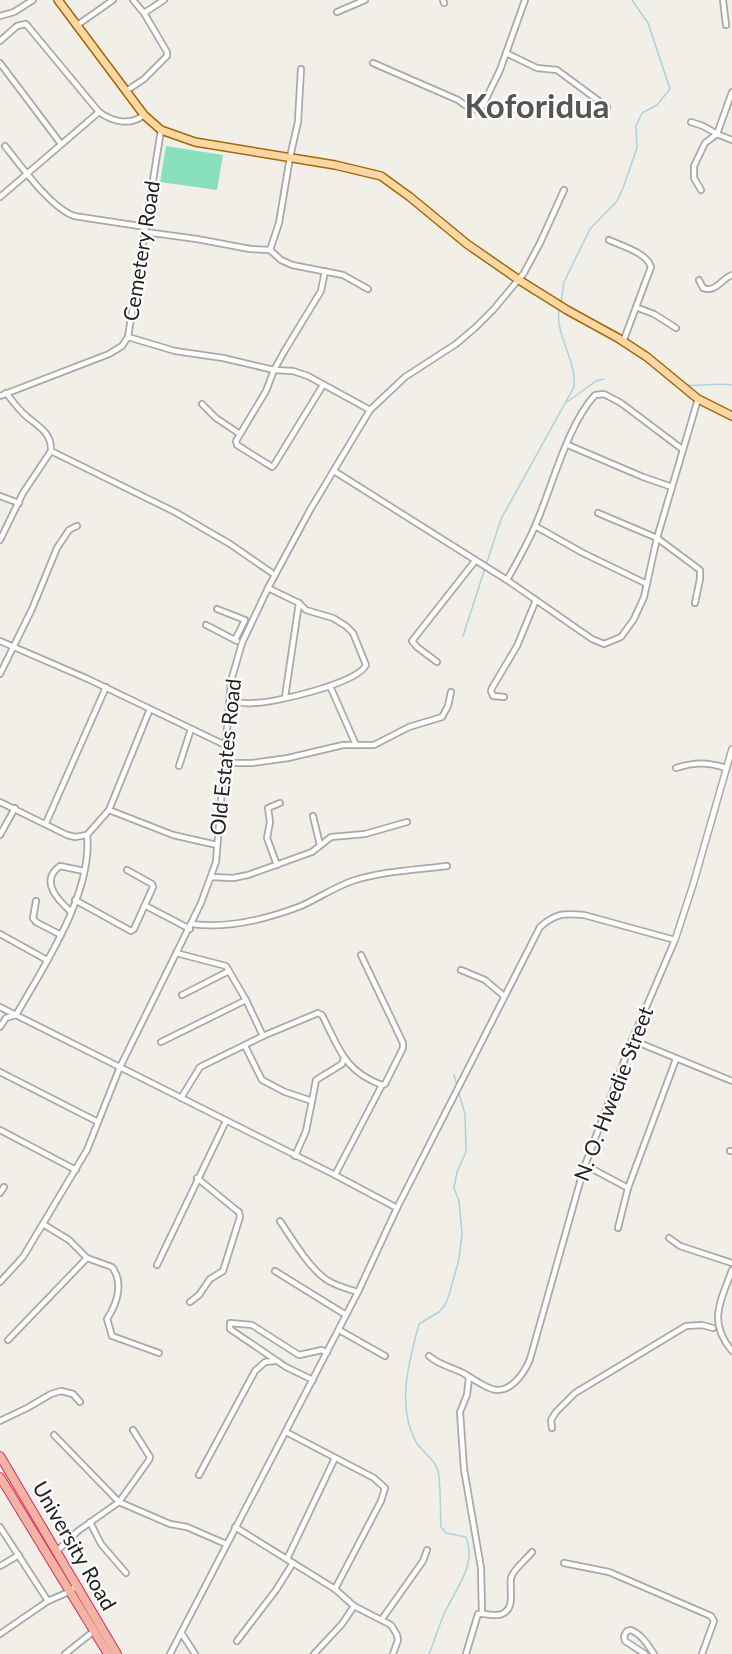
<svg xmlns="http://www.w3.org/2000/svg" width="732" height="1654" viewBox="0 0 732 1654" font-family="Lato,sans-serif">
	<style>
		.pitch { fill: #88e0be }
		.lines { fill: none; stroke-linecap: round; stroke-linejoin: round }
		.stream { stroke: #aad3df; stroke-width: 1.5 }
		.minor-casing { stroke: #a9a9a9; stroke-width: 8 }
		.tertiary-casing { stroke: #a9a9a9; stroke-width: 8 }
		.primary-casing { stroke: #a06b00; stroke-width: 10 }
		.trunk-casing { stroke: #dc2a67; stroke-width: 10 }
		.minor { stroke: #fff; stroke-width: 4.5 }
		.tertiary { stroke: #fff; stroke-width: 5 }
		.primary { stroke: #fcd6a4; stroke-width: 7 }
		.trunk { stroke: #f2b4a3; stroke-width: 8 }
		.labels { text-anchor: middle; stroke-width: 4.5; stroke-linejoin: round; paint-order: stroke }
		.street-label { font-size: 21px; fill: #222; stroke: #fff }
		.town-label { font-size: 33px; font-weight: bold; fill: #555; stroke: #fff }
	</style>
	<rect width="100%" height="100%" fill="#f2efe9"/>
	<!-- pitch -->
	<polygon class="pitch" points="166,146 223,155 217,190 160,182"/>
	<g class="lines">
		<!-- stream -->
		<g class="stream">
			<polyline points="561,302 564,282 590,229 617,201 623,188 637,148 636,126 642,113 657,105 670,89 648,23 632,0"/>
			<path d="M685,385c17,2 30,-3 47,0"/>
			<polyline points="567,402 596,381 604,379"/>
			<path d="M463,636l38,-117 73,-132c3,-26 -19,-52 -15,-77"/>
			<polyline points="454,1075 457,1085"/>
			<path d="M429,1654c6,-14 10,-30 17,-44 11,-23 31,-46 20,-73l-20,-4 -5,-6c-1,-14 0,-45 -3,-56 -3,-12 -16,-19 -22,-29 -20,-36 -7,-81 3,-118l20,-12 6,-7 4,-10 10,-36 3,-25 -3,-33 -5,-13 3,-16 9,-20 -1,-38 -7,-24"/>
		</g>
		<!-- minor casing -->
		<g class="minor-casing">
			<g id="minor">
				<polyline points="443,0 444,3"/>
				<polyline points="723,0 726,25"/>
				<polyline points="337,12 365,0"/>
				<polyline points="144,13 164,0"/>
				<polyline points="0,16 14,12 33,0"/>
				<polyline points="76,26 113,0"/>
				<polyline points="0,41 17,26 26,24 99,112"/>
				<polyline points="506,53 537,68 557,70 607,107"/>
				<polyline points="0,63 61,144"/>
				<path d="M373,63l85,37c6,5 15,12 23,9l19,-39 25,-70"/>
				<polyline points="126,91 144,79 167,56 167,52 144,13 133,0"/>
				<polyline points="691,122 703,126 717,134 732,140"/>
				<path d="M5,146c16,20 45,61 69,70l72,11"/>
				<polyline points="701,190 694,178 694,166 705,143 717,134 732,92"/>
				<path d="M0,197l99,-85c14,10 31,14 45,3"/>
				<polyline points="145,232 197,239 250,249 270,250 281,260 292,265 343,275 368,289"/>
				<path d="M609,240c13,6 38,13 42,27l-28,75"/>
				<polyline points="270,250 279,223 290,157 298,122 301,69"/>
				<path d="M699,280l4,8c13,5 19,-10 29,-13"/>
				<polyline points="638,308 654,314 676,328"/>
				<polyline points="128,337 175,351 223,358 274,370 293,371 308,376 370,410"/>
				<polyline points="323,385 274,465 272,467 269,465 237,445 236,441 266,391 274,370 285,350 321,291 325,271"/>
				<polyline points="0,396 109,354 122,346 128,337 161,130"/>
				<polyline points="202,404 216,418 240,434"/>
				<polyline points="568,445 643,477 672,487"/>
				<polyline points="51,451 175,512 230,544 275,575"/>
				<polyline points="334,471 507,580 592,639 604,644 621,637 634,619 644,597 657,538 698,399"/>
				<polyline points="0,496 19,503"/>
				<polyline points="598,513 657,538 700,570 700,579 695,603"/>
				<polyline points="535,526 583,553 647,584"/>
				<path d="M0,540l23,-47 28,-42c1,-19 -14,-25 -26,-36 -7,-6 -13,-15 -19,-22"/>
				<path d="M507,580c10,-18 20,-35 28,-54 17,-38 32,-101 60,-131l9,-1 17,9 61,46"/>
				<polyline points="217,609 245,620 235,640"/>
				<polyline points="206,625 237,641"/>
				<polyline points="0,641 88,679 225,745"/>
				<polyline points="437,662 417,647 412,641 475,561"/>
				<polyline points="0,674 32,609 57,548 69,530 77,526"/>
				<polyline points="330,686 356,745"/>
				<polyline points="285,697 299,603"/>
				<polyline points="504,697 493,696 491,691 492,688 517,646 536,600"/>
				<path d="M230,701c8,1 16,3 23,2 22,0 105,-20 113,-38l-13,-32 -7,-7 -13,-8 -27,-8 -7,-7 -31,-15"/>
				<polyline points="224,763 252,763 288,758 343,745 374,745 409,727 442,717 448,706 451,692"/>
				<polyline points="179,766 191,729"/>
				<path d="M676,768c18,-6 32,-6 50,0"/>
				<polyline points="0,802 67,835 75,837 87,835 109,810 150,709"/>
				<polyline points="109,810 173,835 217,845"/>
				<polyline points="313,816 320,845"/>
				<polyline points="46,823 106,687"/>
				<polyline points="0,835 15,808"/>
				<polyline points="277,865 267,838 270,822 268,808 280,803"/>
				<polyline points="211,877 233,878 248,875 312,852 331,837 365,834 407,822"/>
				<polyline points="75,900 131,931 134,929 153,887 152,884 127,870"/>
				<polyline points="36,901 33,918 36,922 61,935"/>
				<polyline points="146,906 190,929"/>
				<path d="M71,912c-13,-12 -32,-31 -11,-46l24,5"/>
				<path d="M192,924c36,5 75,-5 109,-18 18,-8 35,-20 54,-26 30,-9 61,-10 92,-14"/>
				<polyline points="0,934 47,960"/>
				<polyline points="176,953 226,966 246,1000 263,1036"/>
				<polyline points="461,970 485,980 504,996"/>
				<polyline points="182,995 229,971"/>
				<polyline points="0,1007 335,1175 397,1208"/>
				<path d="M0,1027l6,-9 10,-3c28,-49 77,-122 71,-180"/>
				<polyline points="632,1040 732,1081"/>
				<polyline points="161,1042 246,1000"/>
				<polyline points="245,1046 262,1080 285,1092 312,1101 316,1080 342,1064 344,1058"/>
				<polyline points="0,1072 98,1122"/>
				<path d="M181,1098l19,-31 63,-31 55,-23 4,2c17,33 22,56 60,70l3,-1 18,-36v-5l-42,-88"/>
				<polyline points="0,1130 76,1170"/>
				<polyline points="730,1151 732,1151"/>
				<polyline points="295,1156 306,1131 312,1101"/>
				<polyline points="585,1165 628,1188"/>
				<polyline points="335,1175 382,1085"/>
				<polyline points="0,1193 4,1187"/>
				<path d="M280,1221c12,18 29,47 47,59 9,6 21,9 31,12"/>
				<polyline points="618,1228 628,1188 676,1059"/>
				<polyline points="669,1238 680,1246 732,1263"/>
				<path d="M87,1258l25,9c12,16 5,37 -5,52l5,17 47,17"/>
				<polyline points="157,1265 226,1121"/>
				<path d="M732,1270c-11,31 -25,51 0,81"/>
				<polyline points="275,1271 346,1315"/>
				<polyline points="0,1282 23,1257 87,1150 120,1067 201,903 216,862 231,681 242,643 268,588 310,510 370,410 405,377 456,344 476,327 493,310 524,273 540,243 564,190"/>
				<polyline points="190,1302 199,1295 210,1279 223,1271 240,1217 239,1212 235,1209 197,1178"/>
				<polyline points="339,1330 385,1356"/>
				<polyline points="8,1340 87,1258 69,1240 43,1224"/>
				<polyline points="469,1377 467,1395 460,1412 464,1469 481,1568 482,1613"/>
				<polyline points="313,1380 286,1367 230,1329 230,1323 252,1325 299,1355 322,1350 327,1353"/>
				<polyline points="0,1421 27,1408 51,1394 61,1391 73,1394 80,1402"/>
				<polyline points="552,1428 551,1420 556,1412 575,1393 686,1326 702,1325 713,1328"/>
				<polyline points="286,1432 374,1478 385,1488 381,1501 335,1589"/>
				<polyline points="54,1435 119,1502 170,1524 187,1527 226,1544"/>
				<polyline points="199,1475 255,1371 265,1362 275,1361"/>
				<polyline points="90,1522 101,1544 126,1573"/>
				<polyline points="0,1527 48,1601"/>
				<polyline points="235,1527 335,1589 354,1606 391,1625 397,1635 398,1640 393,1654"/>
				<polyline points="57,1551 78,1531 119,1502 149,1460 150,1457 133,1430"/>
				<polyline points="287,1559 335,1458"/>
				<polyline points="564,1563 609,1572 711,1616 714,1621 702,1654"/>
				<polyline points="0,1566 19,1555"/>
				<polyline points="382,1619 423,1561 427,1550"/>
				<polyline points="0,1634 48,1601 71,1591 76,1585"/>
				<polyline points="182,1634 195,1654"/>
				<polyline points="237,1641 276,1590 293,1563"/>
				<polyline points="65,1654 94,1631"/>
				<path d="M170,1654l188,-362 39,-84 143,-281c16,-14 24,-14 44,-12l91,25 -43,100 -48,128 -54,191c-5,13 -20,36 -38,30 -10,-3 -20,-11 -29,-16 -12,-6 -24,-8 -34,-17"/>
				<polyline points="314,1654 342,1624 354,1606"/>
				<path d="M466,1654l12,-40c8,-1 17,3 24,0 14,-6 7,-24 9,-36 2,-9 15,-18 21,-26"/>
				<path d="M645,1654l-20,-13 -1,-5 3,-5 4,-1c10,4 17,15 23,24"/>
			</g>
		</g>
		<!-- tertiary casing -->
		<g class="tertiary-casing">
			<polyline id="tertiary" points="675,940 693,885 732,749"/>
		</g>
		<!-- primary casing -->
		<g class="primary-casing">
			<polyline id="primary" points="58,0 144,115 161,130 195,142 335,165 381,176 410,197 467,244 519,280 567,310 618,338 647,357 698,399 732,416"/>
		</g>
		<!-- trunk casing -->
		<g class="trunk-casing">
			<g id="trunk">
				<polyline points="0,1456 117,1654"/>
				<polyline points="0,1477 108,1654"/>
			</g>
		</g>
		<!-- minor -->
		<use href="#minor" class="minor"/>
		<!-- tertiary -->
		<use href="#tertiary" class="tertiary"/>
		<!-- primary -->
		<use href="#primary" class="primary"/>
		<!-- trunk -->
		<use href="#trunk" class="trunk"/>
	</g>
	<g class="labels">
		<!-- street labels -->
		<g class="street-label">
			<text transform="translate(142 251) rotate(-81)" y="7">Cemetery Road</text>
			<text transform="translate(226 757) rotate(-84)" y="7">Old Estates Road</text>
			<text transform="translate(614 1094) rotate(-69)" y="7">N. O. Hwedie Street</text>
			<text transform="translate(74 1546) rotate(60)" y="7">University Road</text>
		</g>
		<!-- town labels -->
		<g class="town-label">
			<text x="537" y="118">Koforidua</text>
		</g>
	</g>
</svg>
